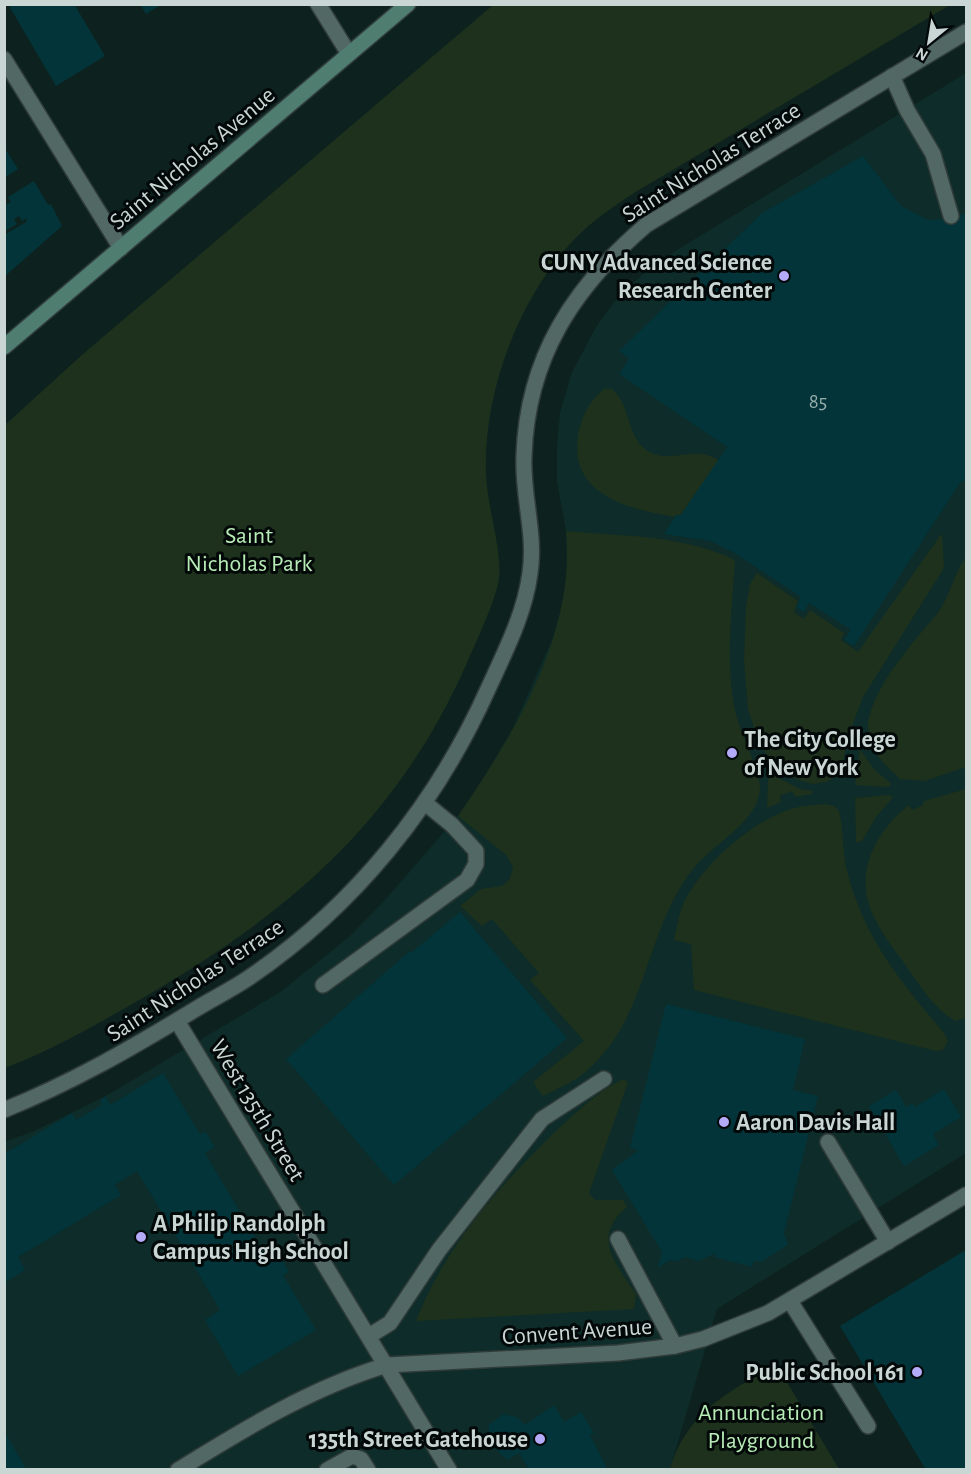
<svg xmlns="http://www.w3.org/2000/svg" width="971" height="1474" viewBox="0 0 971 1474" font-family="'Alegreya Sans',sans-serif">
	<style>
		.built { fill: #0e2c29 }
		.green { fill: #1d311d }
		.building { fill: #023439 }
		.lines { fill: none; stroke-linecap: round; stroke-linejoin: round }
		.service-casing { stroke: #303c3a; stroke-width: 18 }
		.minor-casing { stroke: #303c3a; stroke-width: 18 }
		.tertiary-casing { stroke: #303c3a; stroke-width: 18 }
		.secondary-casing { stroke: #303c3a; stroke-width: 18 }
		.service { stroke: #526865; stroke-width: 15 }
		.minor { stroke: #526865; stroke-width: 15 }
		.tertiary { stroke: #526865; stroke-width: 15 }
		.secondary { stroke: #4f7d6f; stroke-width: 15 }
		.poi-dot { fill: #b5acf9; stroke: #030908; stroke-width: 2 }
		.labels { text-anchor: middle; stroke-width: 6; stroke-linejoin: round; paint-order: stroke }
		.number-label { font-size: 21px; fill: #97aead }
		.street-label { font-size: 24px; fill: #c9d6d4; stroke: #030908 }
		.poi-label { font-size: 24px; font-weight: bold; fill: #c9d6d4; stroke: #030908; text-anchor: end }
		.park-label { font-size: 24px; fill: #b7ecb6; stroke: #030908 }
	</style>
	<rect width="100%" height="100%" fill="#0d221f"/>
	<!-- built -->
	<polygon class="built" points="966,73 966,1153 717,1309 670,1469 5,1470 4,1142 32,1132 104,1097 279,993 349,937 385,900 458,816 484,778 513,728 552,640 564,600 567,575 566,531 557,481 557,444 560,413 572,372 596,327 615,301 651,266"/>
	<!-- green -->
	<g class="green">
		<path d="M493,5h457l-316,188c-23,15 -45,30 -64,51 -53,58 -87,151 -84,230 1,32 16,75 13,104 -1,17 -25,69 -33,87 -71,160 -183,253 -332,338 -42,24 -84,48 -129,65v-643l78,-71z"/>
		<path d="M604,389h8c19,16 14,45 33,60 24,19 51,-9 78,15l-40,54c-45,-7 -115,-19 -105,-82 3,-19 11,-35 26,-47z"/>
		<path d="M566,531c55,5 119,4 169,29 -3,49 -10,102 0,150 4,20 25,62 25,77 0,34 -46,56 -67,82 -50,63 -43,150 -110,205 -11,9 -27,15 -40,22l-10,-14 51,-41 -54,-61 9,-7 -47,-54 -10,7 -22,-20 21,-17 21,-3 8,-7 3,-12 -7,-12 -48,-39c56,-82 118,-182 108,-285z"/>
		<polygon points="942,533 944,568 863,697 848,737 840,775 826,782 812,784 796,779 781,769 764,751 755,731 748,709 744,661 746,606 750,584 757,573 798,601 794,612 804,619 810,610 844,633 841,640 858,652"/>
		<path d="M966,557v210l-41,14 -25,-2c-12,-12 -25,-22 -30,-39 -13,-37 45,-100 67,-126 13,-17 17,-41 29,-57z"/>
		<polygon points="860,749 873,768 891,784 889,787 855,785"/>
		<polygon points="773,775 800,789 813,791 812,794 795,797 792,791 780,796 781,802 767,808 768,779"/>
		<path d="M966,789v229l-10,3c-20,-10 -37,-36 -49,-54 -12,-17 -26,-34 -35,-54 -18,-41 4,-82 37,-108l3,5 11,-5 1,-4z"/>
		<polygon points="889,795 893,797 876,817 862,841 856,843 855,798"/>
		<path d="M825,804l9,2 5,5c5,19 3,41 8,60 17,67 53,110 97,162l4,8 -5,9 -7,1 -242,-61 -3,-46 -17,-4c3,-13 5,-28 11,-40 20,-37 64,-76 103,-90 11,-4 25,-5 37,-6z"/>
		<path d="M623,1079l5,3 -39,111 6,7h28l4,7c-36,30 -12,56 9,87l-2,15 -218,12c28,-72 81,-133 136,-186 22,-21 45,-43 71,-56z"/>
		<path d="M776,1364l63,105h-169c17,-58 58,-76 106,-105z"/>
	</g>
	<!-- building -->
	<g class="building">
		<polygon points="8,4 74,4 105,56 56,86"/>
		<polygon points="140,4 162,4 146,14"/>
		<polygon points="4,147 18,169 4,178"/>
		<polygon points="863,156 901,206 928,220 950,219 966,213 966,479 960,483 854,646 844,640 851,630 809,603 804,612 796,607 801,597 733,552 710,541 664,534 677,514 680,516 727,447 619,374 629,359 619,351 762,213"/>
		<polygon points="34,181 48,205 51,204 62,226 4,277 4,235 26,222 27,218 22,221 19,216 14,219 17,224 4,232 4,202 6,205 11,202 8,197"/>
		<polygon points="460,912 567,1038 394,1185 286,1059 410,951 411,953"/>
		<polygon points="666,1004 805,1039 793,1090 818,1096 784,1233 788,1245 761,1262 754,1261 752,1267 714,1257 715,1253 699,1261 685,1257 678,1261 670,1260 658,1268 662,1252 612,1170 639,1150 630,1148"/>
		<polygon points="163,1073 200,1134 205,1131 215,1147 205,1153 268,1259 278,1253 289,1272 283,1275 316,1330 238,1376 205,1320 220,1310 137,1171 115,1185 121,1195 18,1257 25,1270 4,1283 4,1154 72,1113 76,1120 102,1105 100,1100 106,1096 110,1105"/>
		<polygon points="944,1089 961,1117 933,1134 939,1145 904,1166 869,1106 896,1090 906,1107 913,1103 915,1107"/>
		<polygon points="966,1250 966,1470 926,1470 840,1326"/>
		<polygon points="554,1405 564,1422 581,1412 594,1433 590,1435 608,1470 529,1470 519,1453 507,1460 488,1442 489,1425 503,1414 517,1417 525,1425"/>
		<polygon points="4,1431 27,1470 4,1470"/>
	</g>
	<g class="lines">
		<!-- service casing -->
		<g class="service-casing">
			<g id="service">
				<polyline points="892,76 907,110 933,154 951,216"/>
				<polyline points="323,985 467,880 476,864 476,851 452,825 425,803"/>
				<polyline points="828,1142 888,1242"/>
				<polyline points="618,1239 675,1346"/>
				<polyline points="790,1301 868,1426"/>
				<polyline points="369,1336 390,1323 439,1250 542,1119 604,1079"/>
				<polyline points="327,1470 352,1456 361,1459 368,1470"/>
			</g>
		</g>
		<!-- minor casing -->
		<g class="minor-casing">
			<g id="minor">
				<polyline points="318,4 349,54"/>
				<polyline points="4,59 121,248"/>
				<path d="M4,1110c69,-28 124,-60 187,-98 19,-12 38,-21 56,-33 107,-72 189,-174 241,-290 17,-37 37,-76 42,-116 6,-39 -8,-78 -6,-117 3,-99 50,-169 122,-231l320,-193"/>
			</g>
		</g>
		<!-- tertiary casing -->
		<g class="tertiary-casing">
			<g id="tertiary">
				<polyline points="177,1021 449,1470"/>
				<path d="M178,1470c66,-41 135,-83 209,-105l231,-12 57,-7 28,-7 65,-26 198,-118"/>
			</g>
		</g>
		<!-- secondary casing -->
		<g class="secondary-casing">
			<polyline id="secondary" points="4,347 408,4"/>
		</g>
		<!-- service -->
		<use href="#service" class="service"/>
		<!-- minor -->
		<use href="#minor" class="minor"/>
		<!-- tertiary -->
		<use href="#tertiary" class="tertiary"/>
		<!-- secondary -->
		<use href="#secondary" class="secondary"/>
	</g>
	<!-- markers -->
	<g class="poi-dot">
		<circle cx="784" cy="276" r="6"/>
		<circle cx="732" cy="753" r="6"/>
		<circle cx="724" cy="1122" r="6"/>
		<circle cx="141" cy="1237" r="6"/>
		<circle cx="917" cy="1372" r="6"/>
		<circle cx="540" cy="1439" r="6"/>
	</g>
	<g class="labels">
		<!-- number labels -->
		<g class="number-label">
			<text x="818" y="408">85</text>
		</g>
		<!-- street labels -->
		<g class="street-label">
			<text transform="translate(192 158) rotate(-40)" y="8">Saint Nicholas Avenue</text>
			<text transform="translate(711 162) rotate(-32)" y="8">Saint Nicholas Terrace</text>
			<text transform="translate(195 980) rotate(-33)" y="8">Saint Nicholas Terrace</text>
			<text transform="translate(258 1110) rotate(59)" y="8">West 135th Street</text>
			<text transform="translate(577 1331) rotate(-4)" y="8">Convent Avenue</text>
		</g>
		<!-- poi labels -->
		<g class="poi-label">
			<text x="772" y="270">CUNY Advanced Science<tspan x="772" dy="28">Research Center</tspan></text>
			<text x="744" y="747" text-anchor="start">The City College<tspan x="744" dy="28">of New York</tspan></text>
			<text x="736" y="1130" text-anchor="start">Aaron Davis Hall</text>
			<text x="153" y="1231" text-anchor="start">A Philip Randolph<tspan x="153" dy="28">Campus High School</tspan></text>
			<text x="905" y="1380">Public School 161</text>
			<text x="528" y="1447">135th Street Gatehouse</text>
		</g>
		<!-- park labels -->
		<g class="park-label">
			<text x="249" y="543">Saint<tspan x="249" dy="28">Nicholas Park</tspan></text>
			<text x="761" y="1420">Annunciation<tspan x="761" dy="28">Playground</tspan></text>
		</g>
	</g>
	<!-- border -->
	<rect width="971" height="1474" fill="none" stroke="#c9d6d4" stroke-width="12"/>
	<!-- north arrow -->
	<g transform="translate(929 42) rotate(210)" stroke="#030908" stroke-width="4.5" paint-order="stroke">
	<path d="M0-4.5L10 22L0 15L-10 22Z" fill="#c9d6d4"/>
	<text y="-9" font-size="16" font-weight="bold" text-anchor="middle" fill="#c9d6d4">N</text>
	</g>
</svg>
